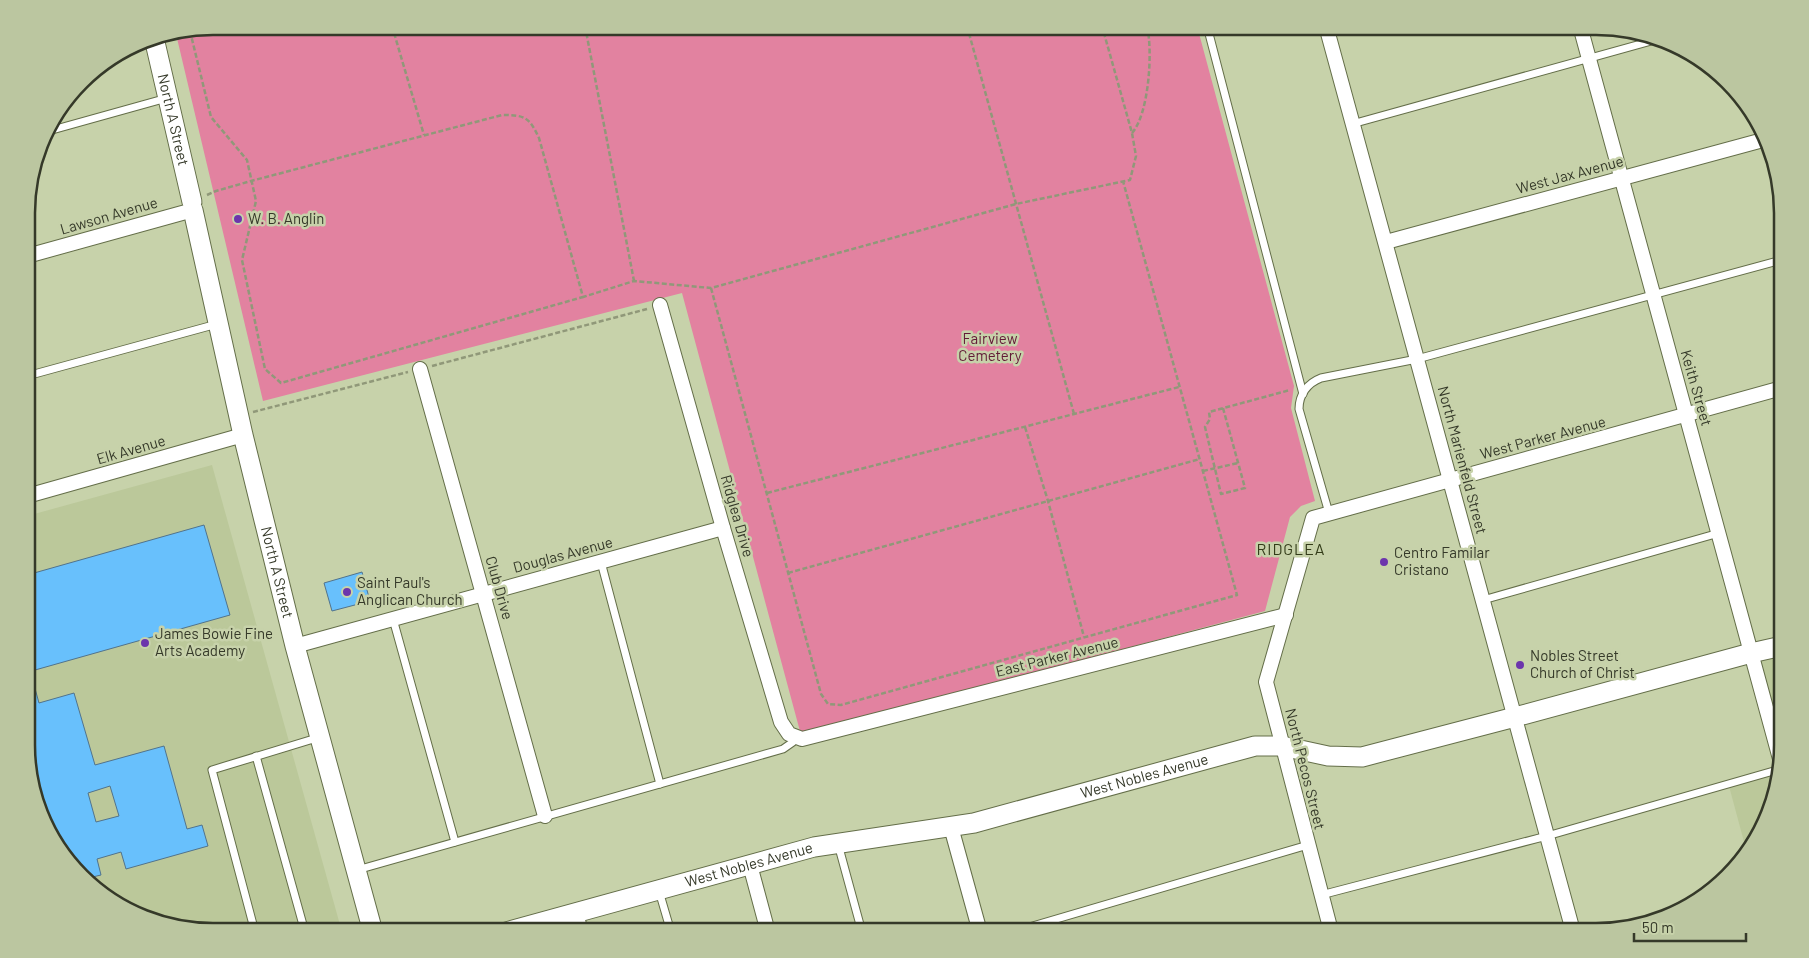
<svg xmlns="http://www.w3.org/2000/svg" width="1809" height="958" viewBox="0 0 1809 958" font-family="Barlow,sans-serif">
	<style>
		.built { fill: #bbc89a }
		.green { fill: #e282a0 }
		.building { fill: #68c0fc; stroke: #51738c; fill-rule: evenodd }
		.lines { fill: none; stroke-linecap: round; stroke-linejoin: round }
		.lane-casing { stroke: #646e49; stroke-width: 9 }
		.street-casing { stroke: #646e49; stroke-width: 16 }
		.secondary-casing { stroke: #646e49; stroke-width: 21 }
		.path { stroke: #909879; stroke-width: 2.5; stroke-dasharray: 5 2.5; stroke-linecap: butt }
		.lane { stroke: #fff; stroke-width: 7 }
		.street { stroke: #fff; stroke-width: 14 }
		.secondary { stroke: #fff; stroke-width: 19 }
		.poi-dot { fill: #6c35ac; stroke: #c7d2aa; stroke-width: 2 }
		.labels { text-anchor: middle; stroke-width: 5; stroke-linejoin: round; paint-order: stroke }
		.street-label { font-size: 15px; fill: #353929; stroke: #c7d2aa }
		.poi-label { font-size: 15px; fill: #353929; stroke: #c7d2aa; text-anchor: start }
		.park-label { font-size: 15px; fill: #621936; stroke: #c7d2aa }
		.neighbourhood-label { font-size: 16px; letter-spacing: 1px; fill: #333c19; stroke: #c7d2aa }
		.rim { fill: none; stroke: #353929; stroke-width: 2.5 }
	</style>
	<rect width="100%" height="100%" fill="#c7d2aa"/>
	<!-- built -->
	<g class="built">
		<polygon points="212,465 342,932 213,932 130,912 90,885 58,849 28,770 27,516"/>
		<polygon points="1782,639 1783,746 1748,645"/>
		<polygon points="1776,774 1763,828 1747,853 1729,786"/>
	</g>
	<!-- green -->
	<polygon class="green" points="213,26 1197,26 1294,386 1291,408 1315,501 1301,506 1290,517 1265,611 801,735 682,293 263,401 176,34"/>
	<!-- building -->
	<g class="building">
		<polygon points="204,525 230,615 28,672 27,575"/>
		<polygon points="362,572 370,601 332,611 324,583"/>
		<path d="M31,674l8,29 35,-10 21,72 69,-19 23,83 15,-4 6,21 -82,23 -5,-17 -24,7 4,16 -17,4 -26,-30 -19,-54 -1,1 -10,-26v-95zM110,786l9,30 -23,6 -8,-29z"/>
	</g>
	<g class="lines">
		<!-- lane casing -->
		<g class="lane-casing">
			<g id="lane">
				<polyline points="1207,26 1303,394"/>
				<polyline points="1352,124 1655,40"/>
				<polyline points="45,132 167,98"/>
				<polyline points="27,376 217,324"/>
				<path d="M1329,513l-30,-104c0,-15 9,-26 22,-31l96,-19 364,-99"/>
				<polyline points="601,562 660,784"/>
				<polyline points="1483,600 1719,533"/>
				<polyline points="393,619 455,842"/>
				<polyline points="256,756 305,932"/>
				<polyline points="838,844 862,932"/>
				<polyline points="357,870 783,749 793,742 796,737"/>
				<polyline points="659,891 671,932"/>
				<polyline points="1321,895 1547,836 1777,770"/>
				<polyline points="255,932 212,770 320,737"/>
				<polyline points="1012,932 1308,845"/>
			</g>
		</g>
		<!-- street casing -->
		<g class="street-casing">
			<g id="street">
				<polyline points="1326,26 1573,931"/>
				<polyline points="1580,26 1780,759"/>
				<polyline points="1386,242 1763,140"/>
				<polyline points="27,256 193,210 192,202"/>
				<polyline points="660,305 723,528 781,722 789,734 802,739 1286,615"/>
				<polyline points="420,369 545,816"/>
				<polyline points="27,496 243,435"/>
				<polyline points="295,646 723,528"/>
				<polyline points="951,827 980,932"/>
				<polyline points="750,865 768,932"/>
				<polyline points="576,913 581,932"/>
				<polyline points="1331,931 1266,682 1313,518 1782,388"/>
			</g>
		</g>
		<!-- secondary casing -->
		<g class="secondary-casing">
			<g id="secondary">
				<path id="s1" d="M154,38l38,164"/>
				<path id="s2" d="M193,210l50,225 52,211 78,286"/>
				<path id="s3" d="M506,932l308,-85 160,-24 281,-77h27l46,10 34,1 153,-40 236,-64 31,-7"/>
			</g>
		</g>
		<!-- path -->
		<g class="path">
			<polyline points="392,26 424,135"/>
			<polyline points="585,26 634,281"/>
			<polyline points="967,26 1074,414"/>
			<polyline points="190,31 211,117 247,160 256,201 242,260 265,369 281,383 583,297"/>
			<path d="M1132,133c17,-19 21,-82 15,-107"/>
			<path d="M207,195l9,-4 35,-10 251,-66c23,0 27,2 37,23l44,159 51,-16 77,7 305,-84 114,-24 6,-24 -4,-23 -30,-107"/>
			<polyline points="711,288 821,694 828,704 841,705 1237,595 1123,181"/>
			<polyline points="432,366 647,309"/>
			<polyline points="1223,408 1245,488 1221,494 1205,427 1210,419 1209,412 1290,390"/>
			<polyline points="253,412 408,372"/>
			<polyline points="1025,427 1048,501 1084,637"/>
			<polyline points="1203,471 1238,463"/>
			<polyline points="767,493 1179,387"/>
			<polyline points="788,573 1200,459"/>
		</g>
		<!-- lane -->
		<use href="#lane" class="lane"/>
		<!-- street -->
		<use href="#street" class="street"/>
		<!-- secondary -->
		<use href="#secondary" class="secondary"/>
	</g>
	<!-- markers -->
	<g class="poi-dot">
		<circle cx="238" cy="219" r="5"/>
		<circle cx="1384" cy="562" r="5"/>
		<circle cx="347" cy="592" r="5"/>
		<circle cx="145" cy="643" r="5"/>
		<circle cx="1520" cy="665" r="5"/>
	</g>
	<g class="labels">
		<!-- street labels -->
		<g class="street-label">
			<text dy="5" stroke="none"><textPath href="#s1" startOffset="84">North A Street</textPath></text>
			<text transform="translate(1570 175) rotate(-15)" y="5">West Jax Avenue</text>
			<text transform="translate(109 216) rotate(-16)" y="5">Lawson Avenue</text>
			<text transform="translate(1696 388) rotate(74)" y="5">Keith Street</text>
			<text transform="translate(1543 438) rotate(-15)" y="5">West Parker Avenue</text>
			<text transform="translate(131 450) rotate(-16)" y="5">Elk Avenue</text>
			<text transform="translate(1462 460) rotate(75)" y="5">North Marienfeld Street</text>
			<text transform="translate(737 516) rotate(74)" y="5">Ridglea Drive</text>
			<text transform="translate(563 555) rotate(-15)" y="5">Douglas Avenue</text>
			<text dy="5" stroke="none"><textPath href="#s2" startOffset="372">North A Street</textPath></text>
			<text transform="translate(499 588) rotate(74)" y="5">Club Drive</text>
			<text transform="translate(1057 657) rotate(-14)" y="5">East Parker Avenue</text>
			<text transform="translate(1305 769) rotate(76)" y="5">North Pecos Street</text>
			<text dy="5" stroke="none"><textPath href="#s3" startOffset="658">West Nobles Avenue</textPath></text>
			<text dy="5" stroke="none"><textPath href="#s3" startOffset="252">West Nobles Avenue</textPath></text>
		</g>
		<!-- poi labels -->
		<g class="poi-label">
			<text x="248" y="224">W. B. Anglin</text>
			<text x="1394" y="558">Centro Familar<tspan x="1394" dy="17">Cristano</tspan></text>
			<text x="357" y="588">Saint Paul's<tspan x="357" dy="17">Anglican Church</tspan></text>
			<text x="155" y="639">James Bowie Fine<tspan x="155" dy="17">Arts Academy</tspan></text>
			<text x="1530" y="661">Nobles Street<tspan x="1530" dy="17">Church of Christ</tspan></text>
		</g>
		<!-- park labels -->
		<g class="park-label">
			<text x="990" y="344">Fairview<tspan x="990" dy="17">Cemetery</tspan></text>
		</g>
		<!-- neighbourhood labels -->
		<g class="neighbourhood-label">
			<text x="1291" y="555">RIDGLEA</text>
		</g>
	</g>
	<!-- crop -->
	<path d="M0 0H1809V958H0ZM213 35H1596A178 178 0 0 1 1774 213V745A178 178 0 0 1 1596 923H213A178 178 0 0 1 35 745V213A178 178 0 0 1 213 35Z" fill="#bbc6a0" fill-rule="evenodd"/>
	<path class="rim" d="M213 35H1596A178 178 0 0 1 1774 213V745A178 178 0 0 1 1596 923H213A178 178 0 0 1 35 745V213A178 178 0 0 1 213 35Z"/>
	<!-- scale -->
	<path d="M1634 933v8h112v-8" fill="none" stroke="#353929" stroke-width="2.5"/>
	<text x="1642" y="933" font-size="15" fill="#353929" stroke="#c7d2aa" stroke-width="4" paint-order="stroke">50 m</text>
</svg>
